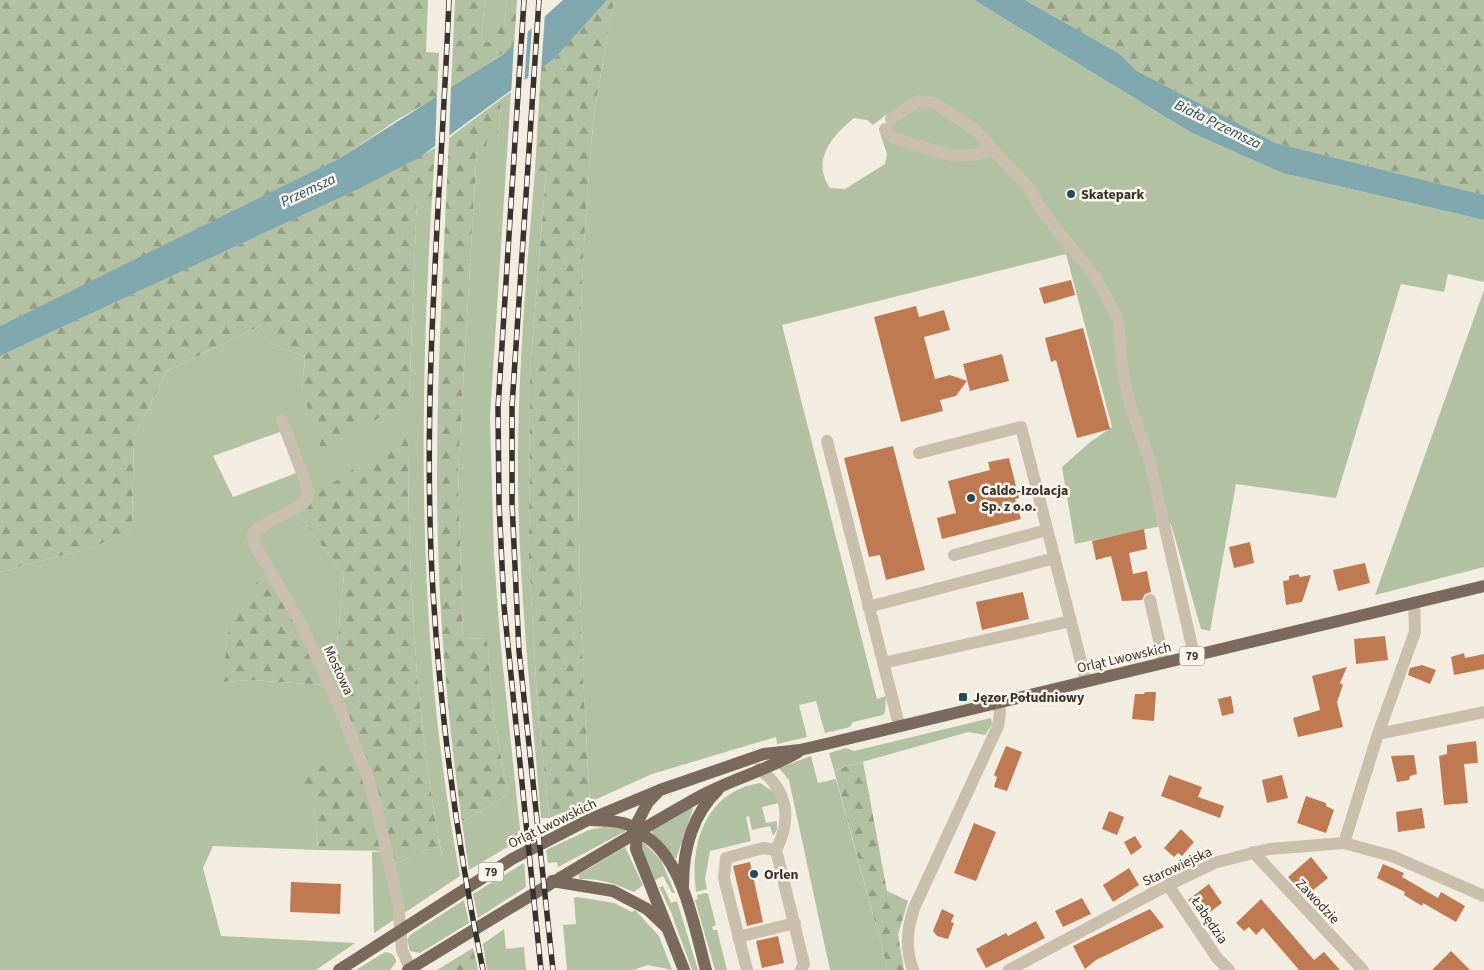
<svg xmlns="http://www.w3.org/2000/svg" width="1484" height="970" viewBox="0 0 1484 970" font-family="'Source Sans 3',sans-serif">
	<style>
		.grass { fill: #b2c1a1; fill-rule: evenodd }
		.forest { fill: url(#forest-firs) }
		.water { fill: #81a7ae }
		.pier { fill: #f2ece1 }
		.building { fill: #bf7a52 }
		.lines { fill: none; stroke-linecap: round; stroke-linejoin: round }
		.minor { stroke: #cabead; stroke-width: 12 }
		.major { stroke: #7a6a5d; stroke-width: 12 }
		.rail-casing { stroke: #39312b; stroke-width: 5.5 }
		.rail { stroke: #faf6ed; stroke-width: 4; stroke-dasharray: 11; stroke-linecap: butt }
		.poi-dot { fill: #234e59; stroke: #faf6ed; stroke-width: 2 }
		.labels { text-anchor: middle; stroke-width: 5; stroke-linejoin: round; paint-order: stroke }
		.shield { fill: #faf6ed; stroke: #736c65; stroke-width: 1 }
		.shield-label { font-size: 12px; font-weight: bold; fill: #39312b }
		.poi-label { font-size: 14px; font-weight: bold; fill: #39312b; stroke: #faf6ed; text-anchor: start }
		.street-label { font-size: 14px; fill: #39312b; stroke: #faf6ed }
		.water-label { font-size: 15px; font-style: italic; fill: #234e59; stroke: #faf6ed }
	</style>
	<defs>
		<pattern id="forest-firs" width="22" height="20" patternUnits="userSpaceOnUse" patternTransform="scale(1.25)"><rect width="22" height="20" fill="#b2c1a1"/><path d="M5 1l3.5 6h-7zM16 11l3.5 6h-7z" fill="#929d83"/></pattern>
	</defs>
	<rect width="100%" height="100%" fill="#f2ece1"/>
	<!-- grass -->
	<g class="grass">
		<polygon points="485,0 507,0 504,27 493,42 481,41"/>
		<path d="M614,0h360l216,132 92,41 202,47v62l-36,-8 -4,18 -43,-8 -65,214 -100,-14 -26,147 -9,-2 -30,-105 -96,20 -13,-77 27,-24 23,-16 -46,-173 -284,71 95,374 9,-3 -1,16 -2,3 -30,7 -3,5 -25,6 -9,-32 -17,4 8,32 -30,7 -1,-7 -124,37 -62,28c-14,-222 -18,-446 2,-666 4,-46 15,-91 22,-136zM887,114l6,8 -13,11 7,21 -2,10 -40,25 -15,-1c-19,-28 2,-52 24,-70l13,2 6,5z"/>
		<polygon points="511,92 490,416 494,554 500,638 521,839 469,870 462,822 508,795 494,718 487,638 463,639 458,471 477,147 487,140 498,140 501,99"/>
		<path d="M535,170l11,1 -16,203 -1,186 8,138 12,120h-8c-10,-122 -24,-243 -23,-365 1,-95 9,-189 17,-283z"/>
		<path d="M417,197l15,1c-14,226 -14,455 28,678l-86,57 -2,-81 18,-1 3,14 34,-16 15,6c-27,-139 -34,-281 -34,-423l-111,81 47,61 -9,92 13,50 19,51 -53,41 4,42 -105,-4 -10,22 18,68 134,7 -39,27h-316v-398l97,-26 35,-18 2,-91 33,-66 93,-45 10,17 35,14 -3,33 107,10zM280,432l19,40 -66,25 -20,-41zM227,637l97,48 -73,-5 -26,2z"/>
		<polygon points="1484,290 1484,567 1375,595"/>
		<polygon points="991,718 992,724 985,735 968,732 834,770 829,753 846,748 854,751"/>
		<polygon points="811,756 818,783 836,779 888,970 830,970 789,780 779,768"/>
		<path d="M760,783l14,9 5,11 -17,4 4,16 11,-2v9l-4,6 -3,-10 -18,4 -3,-14 -3,1 5,24 -41,10 -5,28 2,10 -11,3c-7,-48 10,-101 64,-109z"/>
		<polygon points="692,807 693,809 676,859 652,833 652,830"/>
		<polygon points="604,827 623,828 626,831 558,867 557,862 548,863 546,850 589,830"/>
		<polygon points="643,842 661,860 675,893 672,893 663,876 655,880 640,843"/>
		<path d="M625,847l18,38 -9,7c-18,-8 -34,-14 -54,-13l-2,-4z"/>
		<polygon points="524,863 526,887 478,918 473,894"/>
		<polygon points="663,886 671,903 677,901 698,970 692,970 671,912 659,887"/>
		<polygon points="706,893 708,894 716,925 712,927 713,930 717,930 727,970 715,970 695,900 698,899 697,895"/>
		<polygon points="577,897 614,903 632,912 635,910 659,936 672,970 648,965 633,970 567,970 563,925 576,924 574,898"/>
		<polygon points="464,900 469,923 420,953 410,951 407,940 410,935"/>
		<polygon points="504,929 506,949 524,947 526,970 487,970 483,944"/>
		<path d="M385,952c7,1 10,3 11,10l-6,8h-34z"/>
	</g>
	<!-- forest -->
	<g class="forest">
		<polygon points="0,0 428,0 426,52 439,53 437,97 400,118 340,158 288,185 0,326"/>
		<polygon points="455,0 485,0 481,41 493,42 494,26 504,27 507,0 517,0 514,46 451,89"/>
		<path d="M607,0h7c-7,45 -18,90 -22,136 -20,220 -16,444 -2,666l-41,16 -12,-120 -8,-138 1,-186 16,-202 -11,-2 6,-102 14,-10z"/>
		<polygon points="1025,0 1484,0 1484,195 1276,143 1137,71 1120,54"/>
		<path d="M501,99l-3,41h-11l-1,8 -9,-1 -19,324 5,168 24,-1 7,80 14,77 -46,27c-16,-113 -25,-229 -25,-343 0,-114 7,-228 12,-341z"/>
		<polygon points="435,148 432,198 417,198 409,400 322,451 302,390 305,357 270,343 260,326 167,371 134,437 132,528 97,546 0,572 0,356 359,189"/>
		<path d="M408,432c0,141 7,284 34,424l-15,-7 -34,16 -3,-14 -72,-1 -4,-42 -21,-32 23,-11 50,2 -18,-51 -13,-50 9,-92 -47,-61 24,-22z"/>
		<polygon points="264,574 293,614 325,685 251,680 224,682 227,637 236,606"/>
		<polygon points="863,762 887,891 908,901 898,935 904,970 888,970 834,770"/>
		<polygon points="473,948 478,970 437,970"/>
	</g>
	<!-- water -->
	<g class="water">
		<polygon points="563,0 607,0 555,58 420,157 359,189 0,356 0,326 340,158 502,55"/>
		<polygon points="974,0 1025,0 1120,54 1137,71 1276,143 1484,195 1484,220 1282,173 1190,132"/>
	</g>
	<!-- pier -->
	<g class="pier">
		<polygon points="545,13 541,72 528,82 532,26"/>
		<polygon points="528,29 524,85 511,95 514,42"/>
		<polygon points="451,86 449,141 435,151 437,94"/>
	</g>
	<!-- building -->
	<g class="building">
		<polygon points="1071,280 1075,295 1044,304 1039,288"/>
		<polygon points="916,306 919,317 944,310 950,330 924,337 935,379 950,375 967,381 956,396 940,400 943,411 901,422 874,317"/>
		<polygon points="1083,328 1110,429 1077,438 1056,360 1051,362 1045,338"/>
		<polygon points="1002,354 1009,381 970,391 963,364"/>
		<polygon points="893,446 925,570 886,580 880,555 869,557 844,458"/>
		<polygon points="1009,458 1019,498 1015,499 1021,519 942,539 937,518 956,513 948,481 990,470 988,462"/>
		<polygon points="1144,529 1147,549 1129,553 1133,574 1147,571 1151,592 1145,594 1142,600 1122,601 1111,556 1096,560 1092,541"/>
		<polygon points="1250,542 1254,563 1234,568 1229,547"/>
		<polygon points="1365,563 1370,583 1338,591 1333,570"/>
		<polygon points="1298,574 1300,577 1311,575 1302,602 1286,605 1283,581 1289,580 1289,576"/>
		<polygon points="1023,592 1029,619 982,630 976,602"/>
		<polygon points="1385,636 1388,660 1356,664 1354,639"/>
		<polygon points="1464,653 1465,658 1484,654 1484,669 1454,675 1451,657"/>
		<polygon points="1422,665 1436,670 1430,684 1408,675 1410,668"/>
		<polygon points="1347,667 1340,683 1343,685 1337,702 1343,727 1298,737 1293,718 1320,710 1312,676"/>
		<polygon points="1145,692 1156,692 1154,721 1132,719 1135,694 1144,694"/>
		<polygon points="1231,696 1234,713 1222,716 1218,699"/>
		<polygon points="1476,741 1478,763 1464,764 1468,803 1444,805 1439,756 1447,754 1447,745"/>
		<polygon points="1006,746 1022,752 1007,791 994,787 997,777 994,775"/>
		<polygon points="1414,755 1417,774 1410,776 1409,780 1397,782 1391,756"/>
		<polygon points="1169,775 1202,787 1198,797 1224,806 1220,818 1161,796"/>
		<polygon points="1282,775 1288,798 1267,803 1262,780"/>
		<polygon points="1306,796 1326,803 1326,806 1334,810 1326,833 1297,823"/>
		<polygon points="1422,808 1425,828 1398,832 1396,812"/>
		<polygon points="1109,811 1124,817 1117,835 1102,829"/>
		<polygon points="974,823 996,832 976,881 954,873"/>
		<polygon points="1181,829 1194,842 1182,856 1178,853 1174,857 1164,848"/>
		<polygon points="1135,836 1142,847 1131,855 1124,842"/>
		<polygon points="1311,857 1328,878 1306,896 1288,877"/>
		<polygon points="750,862 763,922 747,926 733,866"/>
		<polygon points="1383,864 1404,873 1402,877 1438,898 1441,892 1465,906 1456,922 1423,903 1422,906 1404,895 1405,892 1377,878"/>
		<polygon points="1129,868 1139,885 1113,902 1103,885"/>
		<polygon points="291,882 341,884 340,914 290,912"/>
		<polygon points="1209,884 1222,903 1201,919 1188,900"/>
		<polygon points="1082,898 1091,914 1063,927 1055,911"/>
		<polygon points="1261,899 1314,960 1324,952 1340,970 1299,970 1263,928 1256,935 1249,927 1244,931 1236,923"/>
		<polygon points="942,909 954,915 951,922 954,923 948,939 937,936 933,931"/>
		<polygon points="1150,909 1164,927 1096,960 1085,969 1073,946"/>
		<polygon points="1036,921 1045,938 986,968 976,949 1006,933 1008,936"/>
		<polygon points="778,936 784,963 762,968 756,941"/>
		<polygon points="1451,951 1470,970 1432,970"/>
	</g>
	<g class="lines">
		<!-- minor -->
		<g class="minor">
			<polyline points="891,119 918,101 935,103 975,130 1028,187 1046,216 1096,278 1118,319 1123,373 1131,408 1149,458 1194,655"/>
			<polyline points="885,129 893,138 953,156 973,155 993,150"/>
			<polyline points="282,420 309,492 304,503 257,529 253,536 254,544 299,620 333,692 366,772 376,805 398,903 402,950 411,970"/>
			<polyline points="827,441 899,725"/>
			<polyline points="919,453 1021,427 1086,681"/>
			<polyline points="954,555 1047,530"/>
			<polyline points="1150,600 1164,662"/>
			<polyline points="868,607 1055,558"/>
			<polyline points="883,663 1071,621"/>
			<polyline points="1378,734 1484,712"/>
			<path d="M759,769c29,21 33,50 17,81l28,114 -3,6"/>
			<polyline points="1344,843 1378,734 1415,632 1414,603"/>
			<polyline points="1253,852 1363,970"/>
			<polyline points="1168,885 1217,958 1229,970"/>
			<polyline points="738,937 795,923"/>
			<polyline points="747,970 724,878 726,858 763,848 776,850"/>
			<path d="M913,970c-8,-22 -6,-41 1,-62l84,-182 2,-13 -2,-11"/>
			<polyline points="1009,970 1168,885 1214,863 1269,849 1344,843 1392,856 1484,896"/>
		</g>
		<!-- major -->
		<g class="major">
			<polyline points="657,793 648,802 637,823 636,849 684,970"/>
			<path d="M591,820c12,1 26,0 38,5 3,2 5,6 8,8 4,2 8,3 11,5 36,25 47,92 58,132"/>
			<polyline points="552,881 613,891 647,909 666,927"/>
			<path d="M683,886c0,-36 8,-70 35,-96"/>
			<polyline points="339,970 512,859 588,820 660,790 764,754 800,750 830,743 1484,586"/>
			<path d="M408,970c95,-58 190,-116 287,-171 33,-19 71,-28 103,-47"/>
		</g>
		<!-- rail casing -->
		<g class="rail-casing">
			<g id="rail">
				<path d="M449,0c-8,197 -28,395 -16,592 8,127 24,253 50,378"/>
				<polyline points="524,0 498,408 499,503 504,606 541,970"/>
				<polyline points="539,0 512,406 512,503 519,651 553,970"/>
			</g>
		</g>
		<!-- rail -->
		<use href="#rail" class="rail"/>
	</g>
	<!-- markers -->
	<g class="poi-dot">
		<circle cx="1071" cy="194" r="5"/>
		<circle cx="971" cy="498" r="5"/>
		<rect x="958" y="692" width="10" height="10" rx="2.5"/>
		<circle cx="754" cy="874" r="5"/>
	</g>
	<g class="labels">
		<!-- shield labels -->
		<g class="shield">
			<rect x="1179.5" y="646.5" width="25" height="19" rx="4"/>
			<rect x="478.5" y="862.5" width="25" height="19" rx="4"/>
		</g>
		<g class="shield-label">
			<text x="1192" y="660">79</text>
			<text x="491" y="876">79</text>
		</g>
		<!-- poi labels -->
		<g class="poi-label">
			<text x="1081" y="199">Skatepark</text>
			<text x="981" y="495">Caldo-Izolacja<tspan x="981" dy="16">Sp. z o.o.</tspan></text>
			<text x="973" y="702">Jęzor Południowy</text>
			<text x="764" y="879">Orlen</text>
		</g>
		<!-- street labels -->
		<g class="street-label">
			<text transform="translate(1124 657) rotate(-13)" y="5">Orląt Lwowskich</text>
			<text transform="translate(339 670) rotate(65)" y="5">Mostowa</text>
			<text transform="translate(552 823) rotate(-26)" y="5">Orląt Lwowskich</text>
			<text transform="translate(1177 866) rotate(-25)" y="5">Starowiejska</text>
			<text transform="translate(1318 901) rotate(46)" y="5">Zawodzie</text>
			<text transform="translate(1210 920) rotate(56)" y="5">Łabędzia</text>
		</g>
		<!-- water labels -->
		<g class="water-label">
			<text transform="translate(1218 124) rotate(26)" y="5">Biała Przemsza</text>
			<text transform="translate(308 190) rotate(-25)" y="5">Przemsza</text>
		</g>
	</g>
</svg>
